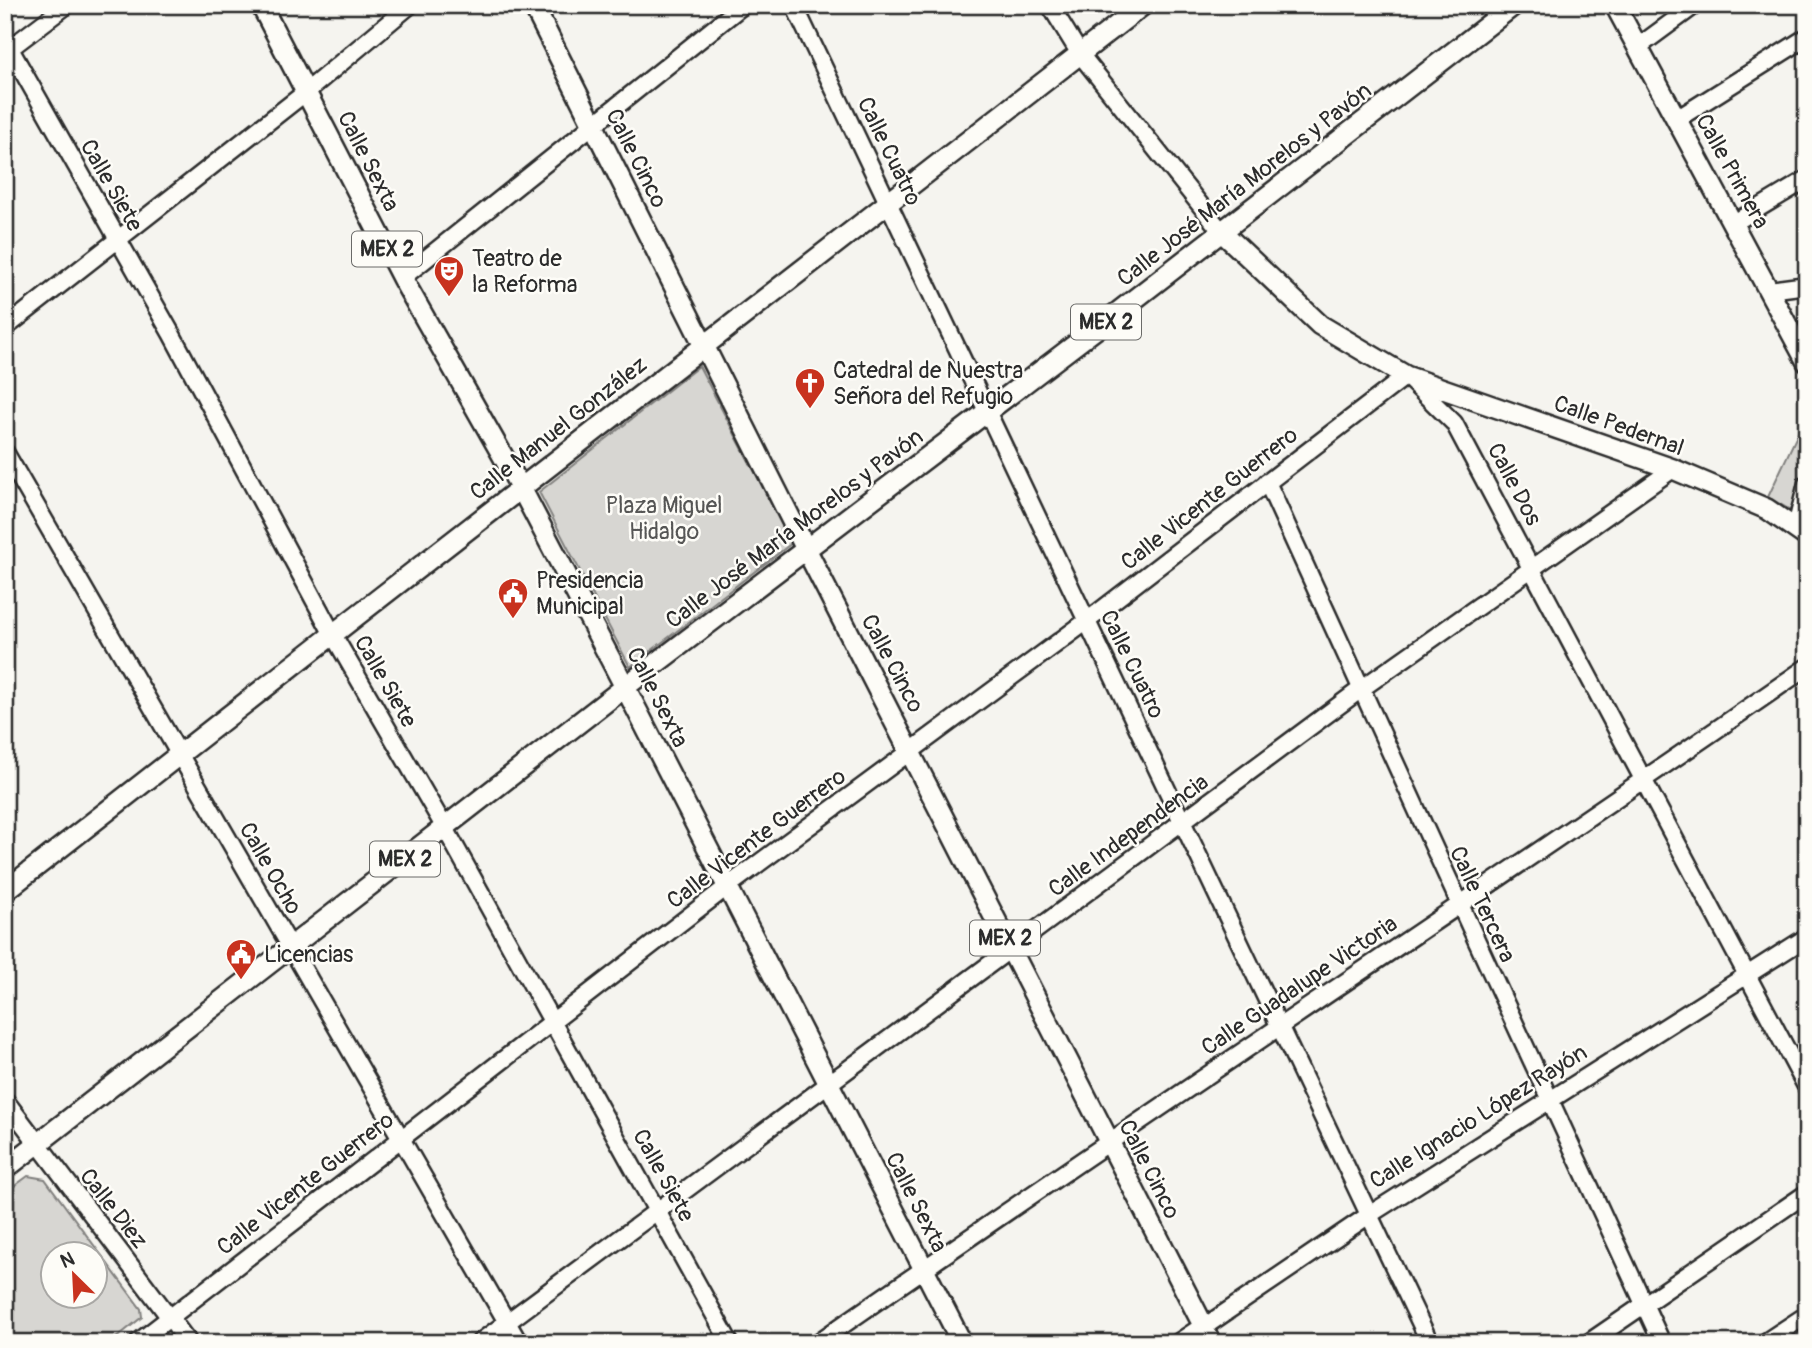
<svg xmlns="http://www.w3.org/2000/svg" width="1812" height="1348" viewBox="0 0 1812 1348" font-family="Pangolin,sans-serif">
	<style>
		.green { fill: #d7d6d2; stroke: #81807e; stroke-width: 2; fill-rule: evenodd }
		.lines { fill: none; stroke-linecap: round; stroke-linejoin: round }
		.minor-casing { stroke: #2b2b2b; stroke-width: 21 }
		.major-casing { stroke: #2b2b2b; stroke-width: 24 }
		.minor { stroke: #fdfcf7; stroke-width: 16 }
		.major { stroke: #fdfcf7; stroke-width: 19 }
		.labels { text-anchor: middle; stroke-width: 5; stroke-linejoin: round; paint-order: stroke }
		.shield { fill: #fdfcf7; stroke: #6a6a68; stroke-width: 2 }
		.shield-label { font-size: 21px; font-weight: bold; fill: #2b2b2b }
		.street-label { font-size: 23px; fill: #2b2b2b; stroke: #fdfcf7 }
		.poi-label { font-size: 23px; fill: #2b2b2b; stroke: #fdfcf7; text-anchor: start }
		.park-label { font-size: 23px; fill: #565655; stroke: #fdfcf7 }
	</style>
	<rect width="100%" height="100%" fill="#f5f4ef"/>
	<filter id="ink" filterUnits="userSpaceOnUse"><feTurbulence type="fractalNoise" baseFrequency=".0143" numOctaves="2"/><feDisplacementMap in="SourceGraphic" scale="14" xChannelSelector="R" yChannelSelector="G"/><feConvolveMatrix kernelMatrix="1 2 1 2 8 2 1 2 1" color-interpolation-filters="sRGB"/></filter>
	<g filter="url(#ink)">
		<!-- green -->
		<g class="green">
			<polygon points="699,366 792,543 630,667 539,492"/>
			<polygon points="1807,414 1807,520 1768,497"/>
			<path d="M28,1176l17,3 96,130 1,8 -32,26h-105v-150zM52,1254h42v42h-42z"/>
		</g>
		<g class="lines">
			<!-- minor casing -->
			<g class="minor-casing">
				<g id="minor">
					<polyline points="794,5 1430,1343"/>
					<polyline points="1050,5 1080,54 1221,231"/>
					<polyline points="5,40 171,333 332,633 445,828 730,1343"/>
					<polyline points="1638,47 1695,5"/>
					<polyline points="5,52 67,5"/>
					<polyline points="1677,119 1807,37"/>
					<polyline points="1734,223 1807,179"/>
					<polyline points="402,278 743,5"/>
					<polyline points="1769,290 1807,285"/>
					<polyline points="5,328 306,92 410,5"/>
					<polyline points="5,452 519,1343"/>
					<path d="M1267,482c130,288 263,574 395,861"/>
					<polyline points="1796,527 1807,483"/>
					<polyline points="5,1100 189,1343"/>
					<polyline points="137,1343 728,886 1087,621 1406,376 1454,423 1807,1088"/>
					<polyline points="479,1343 1361,689 1673,469"/>
					<path d="M817,1343c328,-229 662,-448 990,-676"/>
					<polyline points="1213,1343 1204,1327 1369,1215 1807,937"/>
					<polyline points="1588,1343 1807,1193"/>
					<polyline points="1764,1343 1805,1316"/>
				</g>
			</g>
			<!-- major casing -->
			<g class="major-casing">
				<g id="major">
					<polyline points="261,5 402,278 521,488 625,687 962,1343"/>
					<polyline points="533,5 806,549 1204,1327 1180,1343"/>
					<polyline points="1615,5 1807,362"/>
					<polyline points="1221,231 1320,325 1406,376 1673,469 1767,509 1807,537"/>
					<path d="M5,891c378,-297 758,-591 1138,-886"/>
					<polyline points="5,1169 625,687 1109,319 1514,5"/>
				</g>
			</g>
			<!-- minor -->
			<use href="#minor" class="minor"/>
			<!-- major -->
			<use href="#major" class="major"/>
		</g>
	</g>
	<!-- icons -->
	<defs>
		<g id="theatre-pin" transform="scale(1.575)"><path d="M0 17L-7.5 6A9.5 9.5 0 1 1 7.5 6Z" fill="#c8321e" stroke="#fdfcf7"/><path d="M-5-5.5Q0-4 5-5.5V0Q5 5 0 6Q-5 5-5 0ZM-3.3-2.5H-1v1.5H-3.3ZM1-2.5H3.3v1.5H1ZM-2.8 1Q0 5.5 2.8 1Z" fill="#fff"/></g>
		<g id="church-pin" transform="scale(1.575)"><path d="M0 17L-7.5 6A9.5 9.5 0 1 1 7.5 6Z" fill="#c8321e" stroke="#fdfcf7"/><path d="M-1.2-6h2.4v3.5h3.3v2.4h-3.3V6h-2.4V-.1h-3.3v-2.4h3.3Z" fill="#fff"/></g>
		<g id="civic-pin" transform="scale(1.575)"><path d="M0 17L-7.5 6A9.5 9.5 0 1 1 7.5 6Z" fill="#c8321e" stroke="#fdfcf7"/><path d="M-.6-6.5H3V-4.5H.6V-3L4-1V1h2V6H-6V1h2V-1L-.6-3ZM-1.2 2.5V6h2.4V2.5Z" fill="#fff"/></g>
	</defs>
	<g fill-rule="evenodd">
		<use href="#theatre-pin" x="449" y="271"/>
		<use href="#church-pin" x="810" y="383"/>
		<use href="#civic-pin" x="513" y="593"/>
		<use href="#civic-pin" x="241" y="954"/>
	</g>
	<g class="labels">
		<!-- shield labels -->
		<g class="shield">
			<rect x="352" y="231.5" width="70" height="35" rx="5"/>
			<rect x="1071" y="304.5" width="70" height="35" rx="5"/>
			<rect x="370" y="841.5" width="70" height="35" rx="5"/>
			<rect x="970" y="920.5" width="70" height="35" rx="5"/>
		</g>
		<g class="shield-label">
			<text x="387" y="256">MEX 2</text>
			<text x="1106" y="329">MEX 2</text>
			<text x="405" y="866">MEX 2</text>
			<text x="1005" y="945">MEX 2</text>
		</g>
		<!-- street labels -->
		<g class="street-label">
			<text transform="translate(890 151) rotate(64)" y="8">Calle Cuatro</text>
			<text transform="translate(637 158) rotate(63)" y="8">Calle Cinco</text>
			<text transform="translate(369 161) rotate(63)" y="8">Calle Sexta</text>
			<text transform="translate(1733 171) rotate(61)" y="8">Calle Primera</text>
			<text transform="translate(1244 184) rotate(-38)" y="8">Calle José María Morelos y Pavón</text>
			<text transform="translate(112 185) rotate(60)" y="8">Calle Siete</text>
			<text transform="translate(1619 425) rotate(20)" y="8">Calle Pedernal</text>
			<text transform="translate(558 428) rotate(-38)" y="8">Calle Manuel González</text>
			<text transform="translate(1515 484) rotate(62)" y="8">Calle Dos</text>
			<text transform="translate(1209 498) rotate(-38)" y="8">Calle Vicente Guerrero</text>
			<text transform="translate(794 528) rotate(-37)" y="8">Calle José María Morelos y Pavón</text>
			<text transform="translate(893 663) rotate(62)" y="8">Calle Cinco</text>
			<text transform="translate(1133 664) rotate(64)" y="8">Calle Cuatro</text>
			<text transform="translate(386 681) rotate(60)" y="8">Calle Siete</text>
			<text transform="translate(658 697) rotate(63)" y="8">Calle Sexta</text>
			<text transform="translate(1128 835) rotate(-36)" y="8">Calle Independencia</text>
			<text transform="translate(756 838) rotate(-37)" y="8">Calle Vicente Guerrero</text>
			<text transform="translate(271 868) rotate(60)" y="8">Calle Ocho</text>
			<text transform="translate(1483 904) rotate(65)" y="8">Calle Tercera</text>
			<text transform="translate(1299 985) rotate(-34)" y="8">Calle Guadalupe Victoria</text>
			<text transform="translate(1478 1116) rotate(-32)" y="8">Calle Ignacio López Rayón</text>
			<text transform="translate(1150 1169) rotate(63)" y="8">Calle Cinco</text>
			<text transform="translate(664 1175) rotate(61)" y="8">Calle Siete</text>
			<text transform="translate(305 1183) rotate(-38)" y="8">Calle Vicente Guerrero</text>
			<text transform="translate(917 1202) rotate(63)" y="8">Calle Sexta</text>
			<text transform="translate(114 1208) rotate(52)" y="8">Calle Diez</text>
		</g>
		<!-- poi labels -->
		<g class="poi-label">
			<text x="472" y="266">Teatro de<tspan x="472" dy="26">la Reforma</tspan></text>
			<text x="833" y="378">Catedral de Nuestra<tspan x="833" dy="26">Señora del Refugio</tspan></text>
			<text x="536" y="588">Presidencia<tspan x="536" dy="26">Municipal</tspan></text>
			<text x="264" y="962">Licencias</text>
		</g>
		<!-- park labels -->
		<g class="park-label">
			<text x="664" y="513">Plaza Miguel<tspan x="664" dy="26">Hidalgo</tspan></text>
		</g>
	</g>
	<!-- margin -->
	<rect width="1812" height="1348" fill="none" stroke="#fdfcf7" stroke-width="28"/>
	<rect x="14" y="14" width="1784" height="1320" fill="none" stroke="#2b2b2b" stroke-width="2.5" filter="url(#ink)"/>
	<!-- north arrow -->
	<g transform="translate(74 1275) rotate(336)"><circle r="33" fill="#fdfcf7" stroke="#a9a8a5" stroke-width="2"/>
	<path d="M0-5L12 26L0 18L-12 26Z" fill="#c8321e"/>
	<text y="-10" font-size="19" font-weight="bold" text-anchor="middle" fill="#2b2b2b">N</text>
	</g>
</svg>
